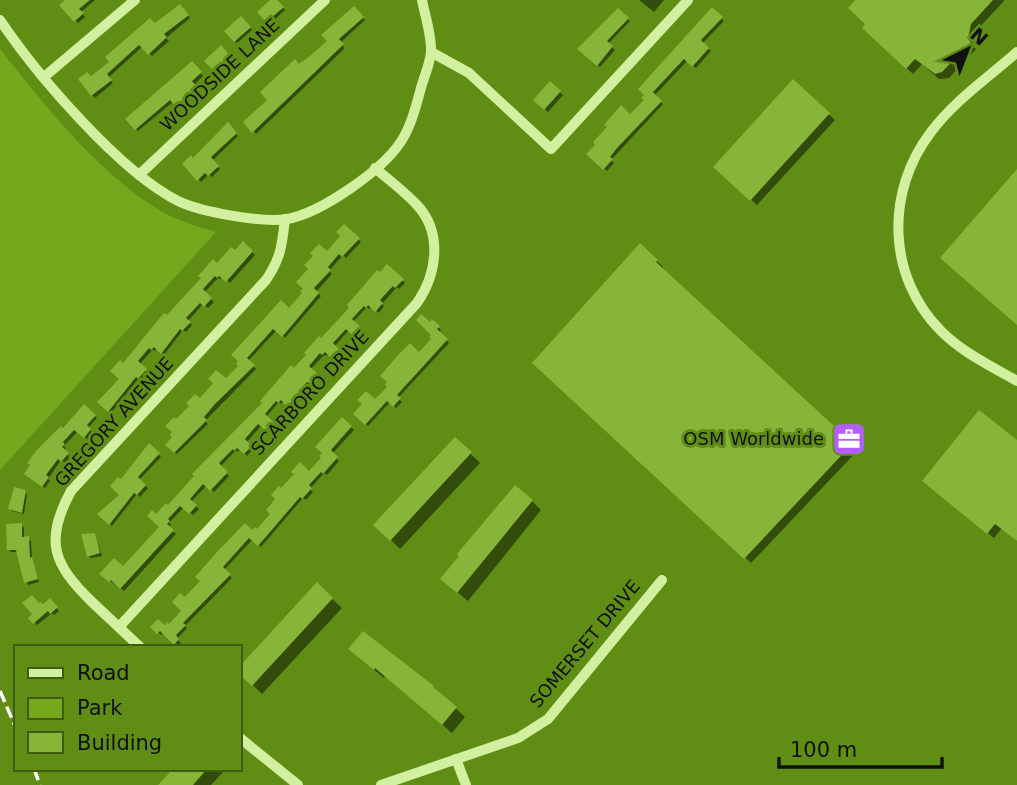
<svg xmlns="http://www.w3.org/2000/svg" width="1017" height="785" viewBox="0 0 1017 785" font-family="'DejaVu Sans',sans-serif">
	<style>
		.green { fill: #75a81d }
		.shadow { fill: #0007 }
		.building { fill: #87b539 }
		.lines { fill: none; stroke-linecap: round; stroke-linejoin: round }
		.street { stroke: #d3f0a0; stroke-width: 10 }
		.rail { stroke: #fff; stroke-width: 3.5; stroke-dasharray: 12 5; stroke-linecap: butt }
		.labels { text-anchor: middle; stroke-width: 6; stroke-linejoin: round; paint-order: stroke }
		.street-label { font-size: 18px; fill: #111; stroke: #608e15 }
		.poi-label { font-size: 18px; fill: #111; stroke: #608e15; text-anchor: end }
	</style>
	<rect width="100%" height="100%" fill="#608e15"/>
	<!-- green -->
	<path class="green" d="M0,49c43,55 97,122 156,159 18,12 40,18 60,24l-216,238z"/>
	<!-- shadow -->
	<g class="shadow">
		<polygon points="67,0 95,0 81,12 85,17 78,23 62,5"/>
		<polygon points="272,0 275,0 285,10 270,24 259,12"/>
		<polygon points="639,0 664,0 654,12"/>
		<polygon points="858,0 1003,0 1004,1 977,30 973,47 976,49 949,78 939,79 922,64 913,74 864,28 868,25"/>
		<polygon points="180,6 190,18 166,38 169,41 152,56 143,46 108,78 113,83 95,98 80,80 91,78"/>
		<polygon points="354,8 365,20 340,43 345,48 256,134 245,122 270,100 299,66 329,41"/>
		<polygon points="712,9 724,21 702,44 711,51 696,68 687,61 654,96 663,104 611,160 614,163 607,171 589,154 646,100"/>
		<polygon points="618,10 630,21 608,44 615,50 600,67 580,49"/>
		<polygon points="241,18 252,30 237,43 226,31"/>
		<polygon points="221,48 232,59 217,73 206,61"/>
		<polygon points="192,64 203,76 194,85 199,90 179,108 173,102 138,131 127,119"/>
		<polygon points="793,82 835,120 757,205 715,167"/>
		<polygon points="551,84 563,95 548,112 536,100"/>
		<polygon points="228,125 238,136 212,161 220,169 212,177 209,174 201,182 184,164 193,160"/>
		<polygon points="344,226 361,242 346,258 343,255 329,271 332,274 316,292 321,296 285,338 277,330 248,361 256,369 205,421 208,424 177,454 167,445 174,437 176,422 226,381 305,293 327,254 343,236"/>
		<polygon points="243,244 255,255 230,283 223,277 220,279 218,278 204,293 214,302 208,308 203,304 188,321 192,325 186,332 183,330 164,355 157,349 155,351 153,349 139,365 148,373 142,380 139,378 111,413 99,402 121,379 123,366 217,265"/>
		<polygon points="640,245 663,267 661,269 834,428 836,426 860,448 751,563 534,363"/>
		<polygon points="388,267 405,283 399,289 397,287 382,304 384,306 379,313 372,306 369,309 367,307 353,322 363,331 357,337 349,330 334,347 341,354 335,360 328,354 326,356 324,355 310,370 319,378 313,385 311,383 291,408 284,401 281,404 279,402 266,417 275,426 269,432 262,425 246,443 253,449 247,456 240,449 238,452 236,450 220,467 229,476 214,492 207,485 191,502 199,509 193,515 184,507 169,523 171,525 169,528 176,534 124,591 104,576 123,568 161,527 156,516 168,507"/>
		<polygon points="433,322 441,330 439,333 449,343 398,398 402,402 396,408 390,402 368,426 355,414 375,402 433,339 430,325"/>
		<polygon points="85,407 97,418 88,428 93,433 87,439 78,431 64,446 66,448 63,450 70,457 65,463 61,460 48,479 50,481 45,488 29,477 63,430"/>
		<polygon points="342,419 354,430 332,454 339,461 327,475 324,473 310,489 313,492 306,500 303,498 261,547 253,539 224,570 232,578 185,626 187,628 177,639 181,643 178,646 163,633 161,635 152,627 169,626 184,611 185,600 273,514 281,490 309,473 323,458"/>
		<polygon points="1017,442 1017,541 1002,528 994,538 930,487"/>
		<polygon points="149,446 161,457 139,480 148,488 140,497 137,494 112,526 100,514 121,495 121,482"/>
		<polygon points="470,453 480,463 400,549 376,525"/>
		<polygon points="25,492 27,495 24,514 12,511 10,508"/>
		<polygon points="532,501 541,510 468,601 452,588"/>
		<polygon points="21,525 24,528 24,538 31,541 32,560 39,582 28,585 18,552 11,552 9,550"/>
		<polygon points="95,535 102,556 91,558 88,556"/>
		<polygon points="317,585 342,608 262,694 240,673 240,668"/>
		<polygon points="50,601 59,611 54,615 52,613 37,625 30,618"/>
		<polygon points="363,633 433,687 465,717 452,733 385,676 384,678 360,658"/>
		<polygon points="177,769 224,769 225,770 211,785 162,785"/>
	</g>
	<!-- building -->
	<g class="building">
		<polygon points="65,0 90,0 79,9 84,13 74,22 59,5"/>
		<polygon points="270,0 277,0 284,7 266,22 257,12"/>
		<polygon points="855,0 993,0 971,24 968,39 971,42 942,72 935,74 915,59 906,69 862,28 865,24 848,8"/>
		<polygon points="180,4 189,15 164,34 167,37 148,55 139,45 107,74 112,80 91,96 78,79 87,72 91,76 109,62 105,57 150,18 155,23"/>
		<polygon points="354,6 364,17 339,39 344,44 252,133 243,122 267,100 260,92 295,59 299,64 310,56 327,41 321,35"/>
		<polygon points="712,7 723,17 701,40 709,48 692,67 684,59 653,92 662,101 617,148 610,157 613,159 603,170 586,154 595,145 593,142 607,127 604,125 621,105 630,114 644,100 641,98 644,95 638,89"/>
		<polygon points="618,8 629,18 607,41 613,46 597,66 577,49"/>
		<polygon points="241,16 251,27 234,42 224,31"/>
		<polygon points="221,45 231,56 214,71 204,61"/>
		<polygon points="192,61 202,72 192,81 197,87 176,107 170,100 135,130 125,119"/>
		<polygon points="793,79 830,113 750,201 713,167"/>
		<polygon points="550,81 561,91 544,110 533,100"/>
		<polygon points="228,122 237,133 211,157 219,166 208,176 205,173 197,181 182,164 191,155 193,158"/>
		<polygon points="1017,169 1017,325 940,258"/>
		<polygon points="344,224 360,238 342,257 339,254 328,267 331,270 314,288 319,293 282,337 273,329 247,358 255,365 215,404 204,417 207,420 174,453 165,445 172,437 170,435 172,432 165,426 174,417 176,419 189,406 186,403 195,394 200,398 213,383 208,379 216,370 226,378 238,366 236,364 238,361 231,355 281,300 289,308 302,293 300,291 303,289 296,282 308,269 304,265 313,256 310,253 319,244 327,251 340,236 336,232"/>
		<polygon points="243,241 253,251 226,282 219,276 217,278 215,276 203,289 212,298 204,307 200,303 186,318 191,322 182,331 180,329 161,354 154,347 151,350 149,348 138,361 147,369 138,379 136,377 108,412 97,402 119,379 110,371 120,360 123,363 164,313 167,315 201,278 198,276 213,259 217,263 231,247 235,250"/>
		<polygon points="640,243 658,260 656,262 834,426 836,423 855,441 744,559 532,363"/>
		<polygon points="387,264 404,279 395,288 393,286 380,300 383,303 375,312 368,305 366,308 364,306 352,319 361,327 353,336 346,329 333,343 340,350 332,359 325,352 322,355 320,353 309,366 318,374 310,384 307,382 287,407 281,400 278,403 276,401 265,414 274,422 266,431 258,424 245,439 252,446 244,454 237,448 234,451 233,449 219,463 228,472 210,491 203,484 190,499 197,505 189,514 180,506 168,519 170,521 167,524 174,530 120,589 111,580 109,582 99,574 114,558 123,566 159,527 147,516 152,510 156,514 166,503 168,505 194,476 192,474 262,403 260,401 291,365 294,368 306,355 304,353 319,336 321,338 349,308 347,305 377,270 380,272"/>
		<polygon points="421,314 430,322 432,319 440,326 437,329 448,339 397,395 401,398 393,407 387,401 365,425 353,414 362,404 357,400 366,391 375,399 387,387 385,385 387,382 380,376 399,354 410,343 419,352 431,339 429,337 431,335 416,320"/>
		<polygon points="84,404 96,415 87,425 91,429 84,438 74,430 63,442 65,444 62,447 69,453 61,462 58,459 46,475 49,477 42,487 24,474 30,465 27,463 36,451 61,426 63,428"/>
		<polygon points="979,410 1017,440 1017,541 995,524 987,534 922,481"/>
		<polygon points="342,417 352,426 331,450 338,457 323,474 321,472 309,485 312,488 302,499 300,497 258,546 249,538 223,567 231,574 183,623 186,625 176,635 179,639 174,645 160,631 157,634 150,627 158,619 165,625 167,622 169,624 181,611 172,602 180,593 185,597 200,581 195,577 217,552 245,523 252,530 255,527 257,529 270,514 266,510 275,499 271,495 279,486 281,488 294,474 291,472 300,462 309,471 321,458 319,456 322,453 315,447"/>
		<polygon points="455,437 472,452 390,541 373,525"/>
		<polygon points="149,443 160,453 138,477 146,485 137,495 134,493 109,525 97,514 119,495 110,486 118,477 121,479"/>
		<polygon points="515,485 533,500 457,593 440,579 459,556 457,554"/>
		<polygon points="14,487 26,490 22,513 8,509"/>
		<polygon points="22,523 22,537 29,536 30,558 32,557 38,579 24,583 16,550 7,550 6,524"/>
		<polygon points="95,533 100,553 87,557 81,534"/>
		<polygon points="317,582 333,598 252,686 240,675 240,666"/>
		<polygon points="32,595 39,603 41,602 43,604 50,598 58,607 50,614 48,611 33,624 28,618 32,614 22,603"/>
		<polygon points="363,631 434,686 433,687 457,707 442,725 375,668 374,670 348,649"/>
		<polygon points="173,769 207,769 193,785 158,785"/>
	</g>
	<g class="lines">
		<!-- street -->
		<g class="street">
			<path d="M0,20c37,55 119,151 178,181 23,11 84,22 109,18 34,-6 94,-48 113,-76 11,-16 16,-37 21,-55 3,-11 9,-24 10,-36 1,-16 -6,-36 -9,-52"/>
			<polyline points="431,52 469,73 551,149 688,0"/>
			<path d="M1017,52c-28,25 -63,49 -86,80 -46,60 -44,145 10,199 22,22 50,35 76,50"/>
			<polyline points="44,77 135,0"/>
			<polyline points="139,175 325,0"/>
			<path d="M119,627l298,-324c20,-29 26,-70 0,-98 -12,-13 -28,-25 -42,-37"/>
			<path d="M140,647c-16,-15 -32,-30 -48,-45 -39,-38 -48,-61 -21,-111l195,-211c15,-22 16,-35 19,-61"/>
			<polyline points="240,738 298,785"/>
			<polyline points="456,759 466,785"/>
			<polyline points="381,785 518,738 548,719 662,580"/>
		</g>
		<!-- rail -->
		<g class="rail">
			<polyline points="0,691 16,728"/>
			<polyline points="34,769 40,785"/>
		</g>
	</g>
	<!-- icons -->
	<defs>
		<g id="office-square" transform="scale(1.75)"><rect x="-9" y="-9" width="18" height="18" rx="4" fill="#b35fff" stroke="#608e15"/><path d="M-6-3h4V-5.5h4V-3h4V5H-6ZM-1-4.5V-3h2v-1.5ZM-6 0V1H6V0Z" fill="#fff"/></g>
	</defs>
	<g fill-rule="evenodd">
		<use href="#office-square" x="849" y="439"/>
	</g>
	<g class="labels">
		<!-- street labels -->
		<g class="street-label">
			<text transform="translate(220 75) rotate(-43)" y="6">WOODSIDE LANE</text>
			<text transform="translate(310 393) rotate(-47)" y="6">SCARBORO DRIVE</text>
			<text transform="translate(114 422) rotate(-48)" y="6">GREGORY AVENUE</text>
			<text transform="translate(585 644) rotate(-50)" y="6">SOMERSET DRIVE</text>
		</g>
		<!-- poi labels -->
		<g class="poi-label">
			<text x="824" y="445">OSM Worldwide</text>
		</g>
	</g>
	<!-- legend -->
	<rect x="14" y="645" width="228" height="126" fill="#608e15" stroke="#405c13" stroke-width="2"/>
	<rect x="28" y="668" width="35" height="10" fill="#d3f0a0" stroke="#405c13" stroke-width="2"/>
	<text x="77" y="680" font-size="21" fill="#111111">Road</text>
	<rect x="28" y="698" width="35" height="21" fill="#75a81d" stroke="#405c13" stroke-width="2"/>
	<text x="77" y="715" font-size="21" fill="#111111">Park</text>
	<rect x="28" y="732" width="35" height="21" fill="#87b539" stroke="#405c13" stroke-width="2"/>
	<text x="77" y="750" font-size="21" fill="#111111">Building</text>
	<!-- north arrow -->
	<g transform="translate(968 49) rotate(42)" stroke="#608e15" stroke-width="5" paint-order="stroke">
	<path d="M0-5L12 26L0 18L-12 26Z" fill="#111111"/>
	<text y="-10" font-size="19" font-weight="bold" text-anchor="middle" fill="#111111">N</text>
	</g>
	<!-- scale -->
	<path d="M779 757v10h163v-10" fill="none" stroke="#111111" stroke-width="3.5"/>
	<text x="790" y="757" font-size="21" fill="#111111" stroke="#608e15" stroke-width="5" paint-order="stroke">100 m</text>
</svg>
